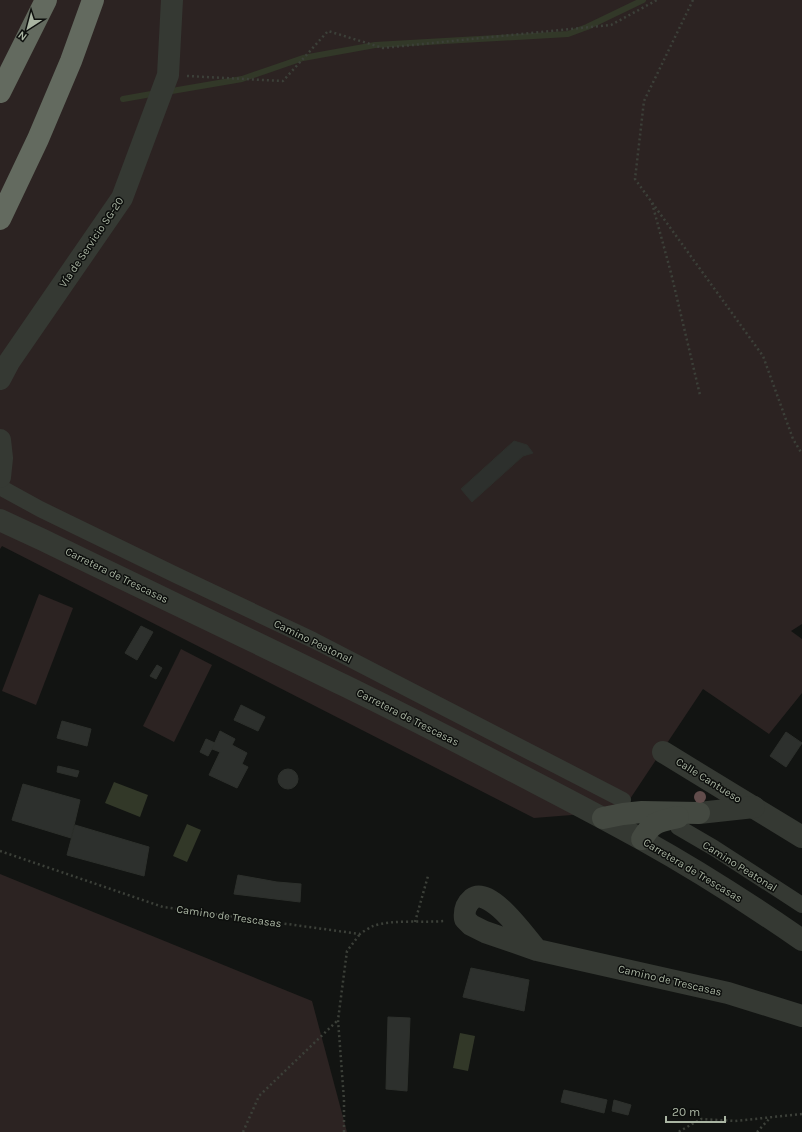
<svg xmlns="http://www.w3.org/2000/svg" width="802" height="1132" viewBox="0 0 802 1132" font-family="Karla,sans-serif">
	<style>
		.green { fill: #2c2322 }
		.water { fill: #323828 }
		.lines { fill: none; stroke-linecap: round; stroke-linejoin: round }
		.stream { stroke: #323828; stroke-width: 6 }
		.building { fill: #2d302d; stroke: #2d302c }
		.path { stroke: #3c4039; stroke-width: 2.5; stroke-dasharray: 2 3; stroke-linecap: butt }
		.pedestrian { stroke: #353933; stroke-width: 16 }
		.minor { stroke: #353933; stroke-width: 22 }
		.tertiary { stroke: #353933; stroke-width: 22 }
		.secondary { stroke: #444941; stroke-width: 22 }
		.motorway { stroke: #636a5f; stroke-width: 22 }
		.tree { fill: #614c4b }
		.labels { text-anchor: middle; stroke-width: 3; stroke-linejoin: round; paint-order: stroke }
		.street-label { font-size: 11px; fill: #aab5a3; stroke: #0d0f0d }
	</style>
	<rect width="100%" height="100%" fill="#121412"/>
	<!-- green -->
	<g class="green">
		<polygon points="0,0 802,0 802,624 791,631 802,639 802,693 769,734 703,689 622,811 534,818 2,546 0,549"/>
		<polygon points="39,594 73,608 36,705 2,691"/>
		<polygon points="181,649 212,665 174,742 143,726"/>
		<polygon points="0,874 312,1001 347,1132 0,1132"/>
	</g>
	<!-- water -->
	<g class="water">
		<polygon points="114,782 148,795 140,817 105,803"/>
		<polygon points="187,824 201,830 187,862 173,856"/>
		<polygon points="460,1033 475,1036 468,1071 453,1068"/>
	</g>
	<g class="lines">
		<!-- stream -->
		<g class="stream">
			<polyline points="166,92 242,79 303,58 375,45 568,34 587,27 643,0"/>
			<polyline points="123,99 157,93"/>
		</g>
	</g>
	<!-- building -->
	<g class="building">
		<polygon points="514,441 527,445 533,453 523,456 472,502 461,489"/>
		<polygon points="141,626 153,632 137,660 125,653"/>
		<polygon points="157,665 162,668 156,679 150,676"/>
		<polygon points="241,705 265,717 258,731 234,720"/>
		<polygon points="62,721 91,729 87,746 57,738"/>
		<polygon points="220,731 235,739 232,745 247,753 242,764 248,767 237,788 209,775 220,752 212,749"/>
		<polygon points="786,732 802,743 786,767 770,756"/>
		<polygon points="206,739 215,743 208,756 200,752"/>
		<polygon points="58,766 79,771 77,777 57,772"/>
		<circle cx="288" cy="779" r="10"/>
		<polygon points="23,784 80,800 71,838 12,820"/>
		<polygon points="75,825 149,847 144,876 67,855"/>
		<polygon points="238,875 277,882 301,884 300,902 234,894"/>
		<polygon points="471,968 529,980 524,1011 463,997"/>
		<polygon points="388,1017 410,1018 407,1091 386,1089"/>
		<polygon points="564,1090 607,1100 604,1113 561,1102"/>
		<polygon points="614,1100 631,1105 628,1115 612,1111"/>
	</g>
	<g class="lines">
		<!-- path -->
		<g class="path">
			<polyline points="693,0 644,101 635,179 763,356 793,439 802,454"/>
			<polyline points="187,76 283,81 328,31 383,48 611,25 657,0"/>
			<polyline points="652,203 671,273 700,395"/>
			<path d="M0,851l163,56 197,27c4,-3 9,-6 13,-8 19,-7 51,-3 71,-5"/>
			<polyline points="415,922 428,876"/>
			<polyline points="243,1132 259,1096 337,1021"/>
			<polyline points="344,1132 344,1100 338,1020 347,951 360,934"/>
			<polyline points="679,1132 680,1131 701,1119 735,1121 802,1114"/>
			<polyline points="757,1132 770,1118"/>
		</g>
		<!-- pedestrian -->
		<g class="pedestrian">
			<polyline points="0,487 40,509 178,576 313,640 623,800"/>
			<polyline points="678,827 714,848 802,905"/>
		</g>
		<!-- minor -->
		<g class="minor">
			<polyline points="0,379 9,362 122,198 168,75 172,0"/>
			<polyline points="0,440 2,458 0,477"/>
			<polyline points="663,752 802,837"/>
			<polyline points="699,813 754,807"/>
			<path d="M537,950c-11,-12 -47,-65 -65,-51 -7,6 -8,12 -7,20l6,6 14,7 52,18 191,43 74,23"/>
		</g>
		<!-- tertiary -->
		<path class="tertiary" d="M0,520l43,20c156,76 314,149 468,230 44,23 87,45 130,69 56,31 109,65 161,101"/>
		<!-- secondary -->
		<g class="secondary">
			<polyline points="603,818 623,814 642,812 699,813"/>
			<path d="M642,839c11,-18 16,-17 36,-22"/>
		</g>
		<!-- motorway -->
		<g class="motorway">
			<polyline points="0,92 46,0"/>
			<polyline points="0,219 38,139 71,61 93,0"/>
		</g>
	</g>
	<!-- trees -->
	<circle class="tree" cx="700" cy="797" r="6"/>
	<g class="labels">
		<!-- street labels -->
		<g class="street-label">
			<text transform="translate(91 242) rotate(-56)" y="4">Vía de Servicio SG-20</text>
			<text transform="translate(117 575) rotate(26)" y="4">Carretera de Trescasas</text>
			<text transform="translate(313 641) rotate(26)" y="4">Camino Peatonal</text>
			<text transform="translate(408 717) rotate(27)" y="4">Carretera de Trescasas</text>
			<text transform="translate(709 780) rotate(32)" y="4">Calle Cantueso</text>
			<text transform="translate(740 866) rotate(32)" y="4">Camino Peatonal</text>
			<text transform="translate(693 870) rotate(31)" y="4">Carretera de Trescasas</text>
			<text transform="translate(229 916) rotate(8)" y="4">Camino de Trescasas</text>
			<text transform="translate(670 980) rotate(13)" y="4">Camino de Trescasas</text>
		</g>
	</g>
	<!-- north arrow -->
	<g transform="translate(28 28) rotate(216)" stroke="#0d0f0d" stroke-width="3" paint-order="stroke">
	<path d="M0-3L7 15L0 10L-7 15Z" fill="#aab5a3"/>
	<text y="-6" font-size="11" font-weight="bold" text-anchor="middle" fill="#aab5a3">N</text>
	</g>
	<!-- scale -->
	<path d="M666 1116v6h59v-6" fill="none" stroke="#aab5a3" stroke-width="2"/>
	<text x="672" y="1116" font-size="12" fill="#aab5a3" stroke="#0d0f0d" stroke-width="3" paint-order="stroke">20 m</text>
</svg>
